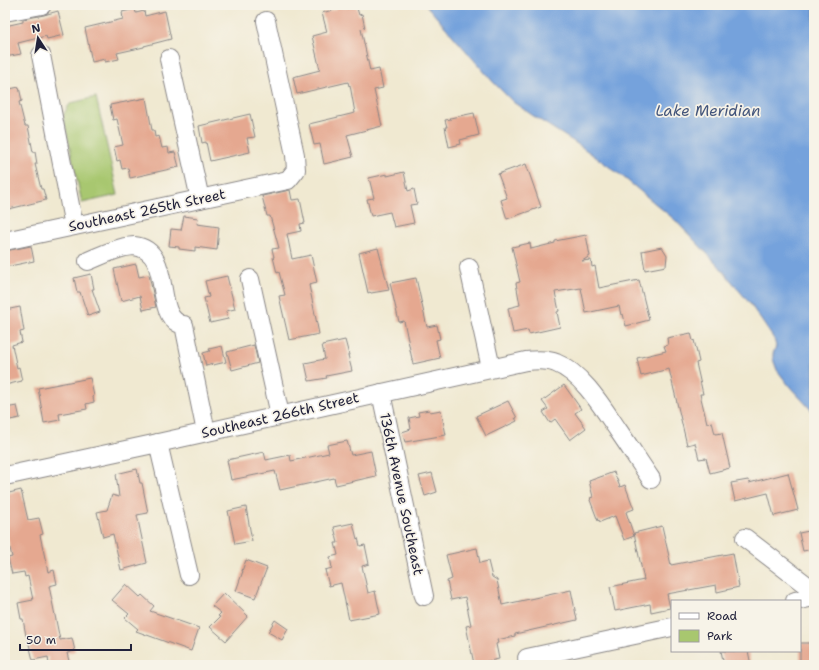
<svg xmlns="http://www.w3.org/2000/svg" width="819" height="670" viewBox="0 0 819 670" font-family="'Shantell Sans',sans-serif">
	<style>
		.green { fill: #a8c76f; stroke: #657455 }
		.water { fill: #74a2dc; stroke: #4b628c }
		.building { fill: #e5a890 }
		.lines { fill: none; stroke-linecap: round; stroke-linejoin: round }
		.minor-casing { stroke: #898686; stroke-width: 20 }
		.minor { stroke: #fff; stroke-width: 18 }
		.labels { text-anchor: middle; stroke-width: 3.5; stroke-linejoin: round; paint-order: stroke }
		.street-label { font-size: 14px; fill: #22223b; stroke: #f7f3e8 }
		.water-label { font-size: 15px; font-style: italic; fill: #43557b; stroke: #f7f3e8 }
	</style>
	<rect width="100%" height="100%" fill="#f7f3e8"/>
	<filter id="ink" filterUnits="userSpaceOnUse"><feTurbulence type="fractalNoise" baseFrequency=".025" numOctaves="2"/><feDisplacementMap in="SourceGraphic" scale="8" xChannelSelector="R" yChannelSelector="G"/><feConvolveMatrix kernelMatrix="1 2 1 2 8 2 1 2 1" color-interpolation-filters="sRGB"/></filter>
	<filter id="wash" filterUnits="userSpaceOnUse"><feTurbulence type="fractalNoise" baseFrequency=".012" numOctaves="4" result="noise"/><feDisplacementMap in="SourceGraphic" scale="16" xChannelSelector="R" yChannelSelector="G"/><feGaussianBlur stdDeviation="0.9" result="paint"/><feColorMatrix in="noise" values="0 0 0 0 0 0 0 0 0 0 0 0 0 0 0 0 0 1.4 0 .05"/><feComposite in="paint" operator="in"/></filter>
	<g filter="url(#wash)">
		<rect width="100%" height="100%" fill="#f0e9d1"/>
		<!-- green -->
		<polygon class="green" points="96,97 118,195 82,203 63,116 67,108 71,103"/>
		<!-- water -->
		<polygon class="water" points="426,5 814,5 814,413 790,387 777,370 773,359 773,354 776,346 774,339 751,305 719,266 675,220 622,176 579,145 535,117 513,102 494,83"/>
		<g id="blocks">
			<!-- building -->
			<g class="building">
				<polygon points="339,5 344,8 356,5 359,15 362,14 365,28 361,29 370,71 379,69 383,88 374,90 382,126 347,135 353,157 324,164 320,144 314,145 309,124 355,113 350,85 349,86 348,82 297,94 293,77 320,70 312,36 327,32 322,13 336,9"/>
				<polygon points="135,9 136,13 144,11 145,16 165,11 171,39 144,46 144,47 117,53 119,59 105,62 105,59 92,62 85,28 123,19 122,12"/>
				<polygon points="58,11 64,35 47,39 46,36 18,43 21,54 5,57 5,26 23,22 23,19 44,15"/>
				<polygon points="19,87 22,101 19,102 25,126 28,126 33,152 35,152 37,164 35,164 41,189 43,189 46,200 9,209 5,193 5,90"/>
				<polygon points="146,98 152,130 154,130 155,137 159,136 162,148 168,147 169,153 175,152 179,167 130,178 128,168 122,169 120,160 117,161 114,147 123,145 117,119 113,120 110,105"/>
				<polygon points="474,113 479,135 460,140 461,144 449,147 445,127 447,127 445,120 451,119 450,118"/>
				<polygon points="250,114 255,137 247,138 250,152 210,161 206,142 202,143 199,126"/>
				<polygon points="526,164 541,207 507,219 501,200 507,198 498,174"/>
				<polygon points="404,172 408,191 414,189 417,204 410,205 414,223 394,227 390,212 371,216 367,199 374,198 369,178 387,174 387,176"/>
				<polygon points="290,190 292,200 300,199 305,223 300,224 301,231 287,234 292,259 311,255 317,283 309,285 319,334 289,340 279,296 285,295 279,272 277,273 273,257 274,257 272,249 279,248 270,216 267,216 262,196"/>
				<polygon points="184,216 198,218 197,224 219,227 217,250 195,247 195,251 179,249 179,247 169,246 171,229 181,230"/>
				<polygon points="586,235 590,256 582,261 591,260 592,267 595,266 599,288 639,280 649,320 626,326 623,314 621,315 619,306 586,313 581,288 555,292 559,311 557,312 560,327 529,334 528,330 513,333 508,308 520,305 516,283 520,282 512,247 530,243 531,249 555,243 555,241"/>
				<polygon points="31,246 34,261 5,267 5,251"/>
				<polygon points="662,247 667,255 666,266 645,270 642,251"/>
				<polygon points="378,248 389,290 371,293 370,292 368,293 359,253"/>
				<polygon points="136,264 139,277 149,275 156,307 143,310 140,296 121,301 114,269"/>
				<polygon points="91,274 94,289 92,289 100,312 88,316 80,292 77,292 74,278"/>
				<polygon points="227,276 235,309 226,311 228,319 210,323 204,298 209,297 205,281"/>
				<polygon points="416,278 427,327 437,325 440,339 436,340 440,358 413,364 404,321 399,322 390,283"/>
				<polygon points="20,307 24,331 20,332 22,342 12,345 17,368 19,367 22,381 5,385 5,310"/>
				<polygon points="691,333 693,341 694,340 699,362 696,363 703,394 700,394 707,423 712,422 715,434 722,433 730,468 710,473 706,458 699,459 695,443 687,445 669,369 641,376 638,364 638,363 637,358 666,351 664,346 668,345 667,338"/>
				<polygon points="345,340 349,355 348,355 352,371 326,376 327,378 309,381 305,363 325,359 322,345"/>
				<polygon points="254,345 258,363 232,370 227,352"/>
				<polygon points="222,346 226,362 213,365 213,364 206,366 203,353 210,351 209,349"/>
				<polygon points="90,378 94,396 93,397 94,402 86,404 87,409 59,414 60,420 44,423 38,388"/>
				<polygon points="564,385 581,409 575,413 586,428 570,440 555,419 550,423 543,412 548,409 542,401"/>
				<polygon points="508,401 517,418 515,418 517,421 486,436 476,416"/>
				<polygon points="17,406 20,418 5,421 5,408"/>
				<polygon points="429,410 430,412 441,410 446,435 405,442 402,432 411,429 409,418 419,416 418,412"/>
				<polygon points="347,441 351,455 371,451 376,476 336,485 334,478 280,490 275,471 231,480 227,460 264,452 266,460 290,455 291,461 329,453 327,445"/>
				<polygon points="137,469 140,483 142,483 148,513 137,515 147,563 121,570 113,534 103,537 97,512 107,510 112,495 119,497 116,474"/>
				<polygon points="614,472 620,487 625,485 634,509 626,512 634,536 624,540 615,516 600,522 599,520 598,521 590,500 591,499 590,498 593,497 589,481"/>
				<polygon points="432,473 437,492 425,496 419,476"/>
				<polygon points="788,473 798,510 774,516 768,493 735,501 731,483 748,480 749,483"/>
				<polygon points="21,490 28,520 39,518 43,534 40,535 48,572 54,570 57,584 49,586 60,640 72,638 75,651 67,653 70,665 49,665 48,657 33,660 27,636 26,636 23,619 21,619 18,603 33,600 28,576 25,577 24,572 12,574 8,558 12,557 5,527 5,521 7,520 5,508 5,494"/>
				<polygon points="246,507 252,541 235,544 228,511"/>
				<polygon points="353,523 357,539 358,538 360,546 365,545 369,564 362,566 368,593 375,591 380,614 349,620 341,583 329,586 325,570 332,568 330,557 338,555 335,543 338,543 334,527"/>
				<polygon points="662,526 671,565 733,553 739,587 717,592 716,585 667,594 670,608 651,612 650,604 615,611 610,587 644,580 634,533"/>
				<polygon points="814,530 814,549 803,551 799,533"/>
				<polygon points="477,548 480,563 488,561 492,577 497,580 502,605 571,590 577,620 515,634 515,636 497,640 498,643 496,644 499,659 474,664 466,626 471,625 465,597 451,600 447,581 452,579 446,555"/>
				<polygon points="246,560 267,568 255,598 236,591 243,571 242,571"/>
				<polygon points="126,584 140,597 142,595 154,606 150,611 199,628 191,651 136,631 138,629 125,618 129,614 112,600"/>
				<polygon points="224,593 248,616 226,641 210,627 220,617 218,616 221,613 212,606"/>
				<polygon points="275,620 288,629 282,640 268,632"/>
				<rect x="800" y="643" width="14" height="19"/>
				<polygon points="721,651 748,651 751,665 724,665"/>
			</g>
		</g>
	</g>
	<g filter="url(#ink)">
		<use href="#blocks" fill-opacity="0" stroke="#898686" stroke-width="1"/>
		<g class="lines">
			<!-- minor casing -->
			<g class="minor-casing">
				<g id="minor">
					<polyline points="5,12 42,5"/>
					<polyline points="41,55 74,226"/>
					<polyline points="169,59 200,199"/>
					<polyline points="5,241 288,180 296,170 295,155 266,21"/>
					<path d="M88,261c12,-5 24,-11 37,-14 3,0 6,-1 9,-1 39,4 20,65 44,77 2,1 4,2 6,2l22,107"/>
					<polyline points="469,268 491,368"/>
					<polyline points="250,279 280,415"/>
					<polyline points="381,393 424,596"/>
					<polyline points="158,443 189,575"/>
					<path d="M5,476l153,-33 368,-82c9,-1 21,-2 30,2 26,10 47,45 62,67 11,16 22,33 33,49"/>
					<polyline points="745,538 814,591"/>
					<polyline points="795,601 814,597"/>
					<polyline points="527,658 672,627"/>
				</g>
			</g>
			<!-- minor -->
			<use href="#minor" class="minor"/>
		</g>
	</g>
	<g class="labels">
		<!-- street labels -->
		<g class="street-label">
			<text transform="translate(147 210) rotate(-12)" y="5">Southeast 265th Street</text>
			<text transform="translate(280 415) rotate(-13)" y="5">Southeast 266th Street</text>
			<text transform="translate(402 494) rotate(78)" y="5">136th Avenue Southeast</text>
		</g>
		<!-- water labels -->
		<g class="water-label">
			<text x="708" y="116">Lake Meridian</text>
		</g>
	</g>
	<!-- margin -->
	<rect width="819" height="670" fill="none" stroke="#f7f3e8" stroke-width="20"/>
	<!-- legend -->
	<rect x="671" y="600" width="130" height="52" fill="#f7f3e8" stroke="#a29fa3"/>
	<rect x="679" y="613" width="20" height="6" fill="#ffffff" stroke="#a29fa3"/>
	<text x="707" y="620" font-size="12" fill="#22223b">Road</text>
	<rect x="679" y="630" width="20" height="12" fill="#a8c76f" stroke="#a29fa3"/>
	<text x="707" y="640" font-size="12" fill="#22223b">Park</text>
	<!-- north arrow -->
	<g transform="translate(38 38) rotate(348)" stroke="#f7f3e8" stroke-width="3" paint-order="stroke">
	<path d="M0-3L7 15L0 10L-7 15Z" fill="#22223b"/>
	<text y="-6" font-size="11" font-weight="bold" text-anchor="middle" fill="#22223b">N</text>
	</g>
	<!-- scale -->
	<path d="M20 644v6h111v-6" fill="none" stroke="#22223b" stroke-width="2"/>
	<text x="26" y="644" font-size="12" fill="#22223b" stroke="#f7f3e8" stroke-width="3" paint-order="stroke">50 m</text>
</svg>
